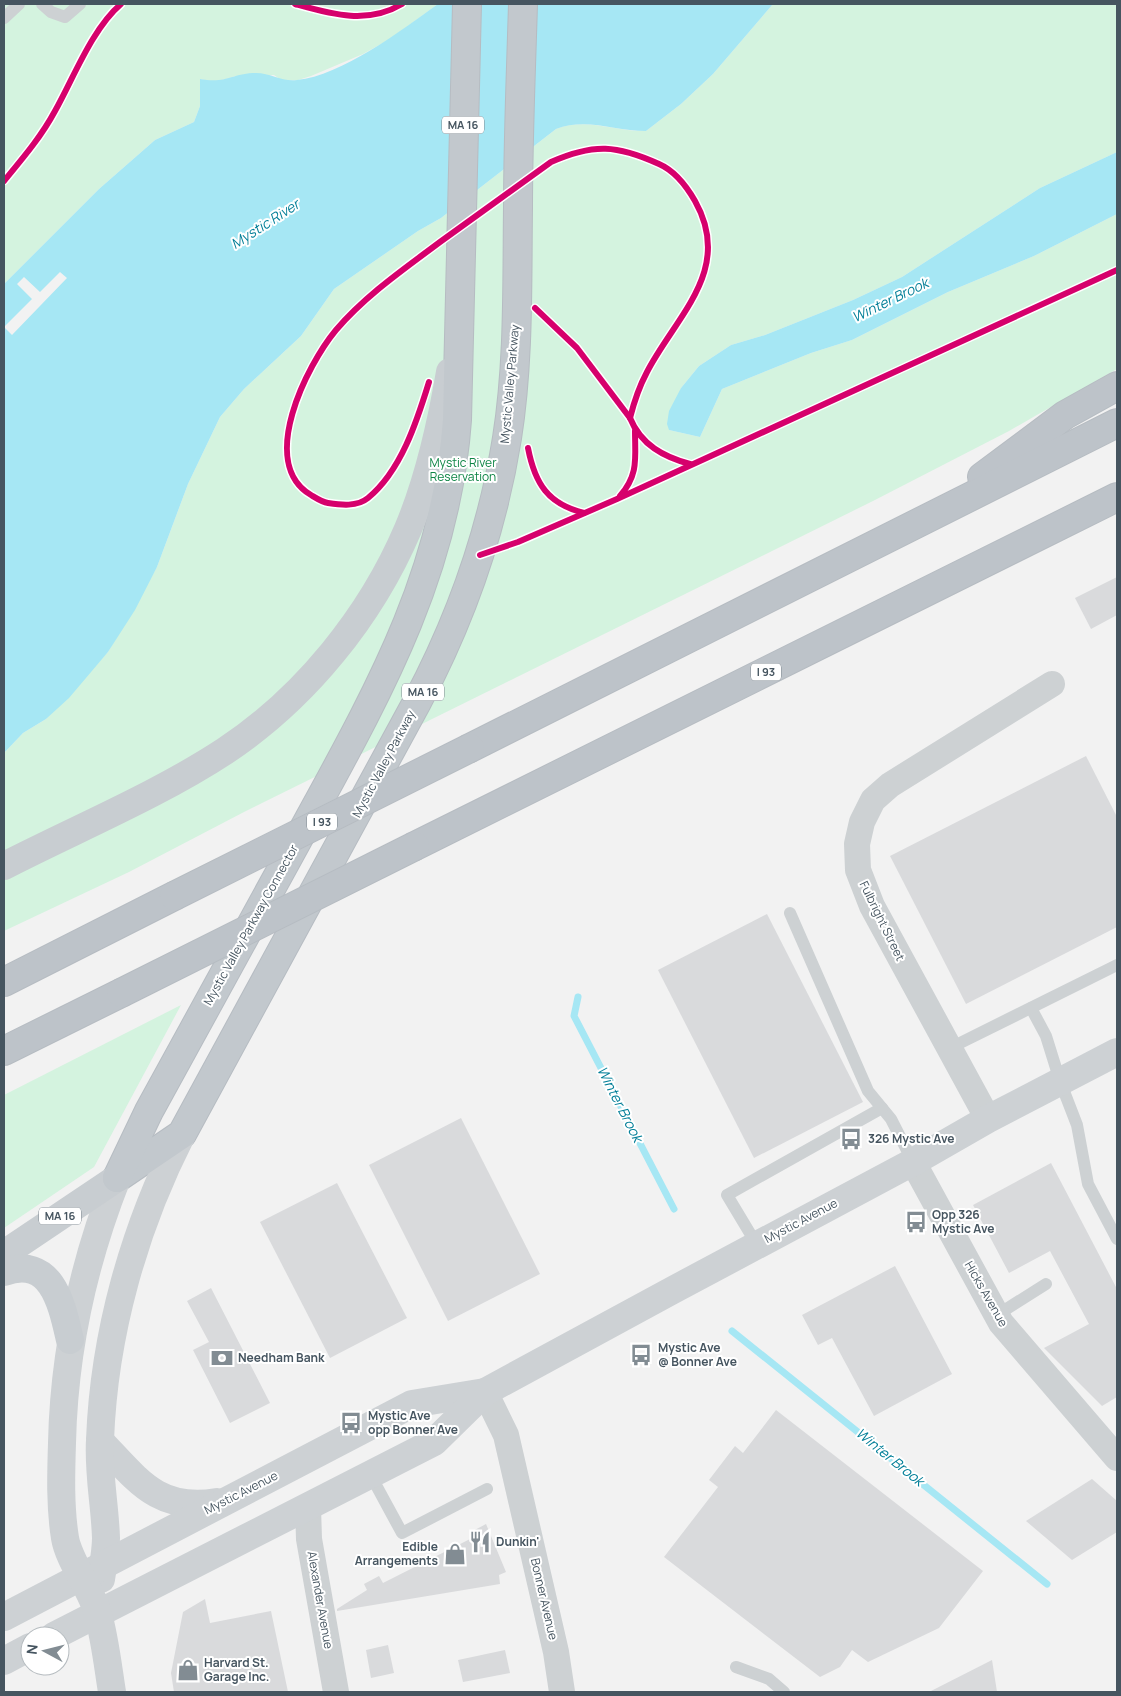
<svg xmlns="http://www.w3.org/2000/svg" width="1121" height="1696" viewBox="0 0 1121 1696" font-family="Manrope,sans-serif">
	<style>
		.green { fill: #d4f3df }
		.water { fill: #a6e7f4 }
		.pier { fill: #f2f2f2 }
		.lines { fill: none; stroke-linecap: round; stroke-linejoin: round }
		.stream { stroke: #a6e7f4; stroke-width: 7 }
		.building { fill: #d9dadc }
		.trunk-casing { stroke: #b6bcc2; stroke-width: 30 }
		.motorway-casing { stroke: #b6bcc2; stroke-width: 30 }
		.service { stroke: #cdd1d3; stroke-width: 12 }
		.minor { stroke: #cdd1d3; stroke-width: 26 }
		.secondary { stroke: #cdd1d4; stroke-width: 28 }
		.primary { stroke: #c8cdd1; stroke-width: 28 }
		.trunk { stroke: #c2c8cd; stroke-width: 28 }
		.motorway { stroke: #bdc3c9; stroke-width: 28 }
		.motorway-bridge-casing { stroke: #b6bcc2; stroke-width: 30; stroke-linecap: butt }
		.motorway-bridge { stroke: #bdc3c9; stroke-width: 28 }
		.cycleway-casing { stroke: #fff; stroke-width: 9 }
		.cycleway { stroke: #d6006c; stroke-width: 6 }
		.labels { text-anchor: middle; stroke-width: 4; stroke-linejoin: round; paint-order: stroke }
		.shield { fill: #fff; stroke: #7e8890; stroke-width: 1 }
		.shield-label { font-size: 11px; font-weight: bold; fill: #465560 }
		.street-label { font-size: 12px; fill: #465560; stroke: #fff }
		.park-label { font-size: 12px; fill: #0e8545; stroke: #fff }
		.poi-label { font-size: 12px; font-weight: bold; fill: #465560; stroke: #fff; text-anchor: start }
		.water-label { font-size: 14px; font-style: italic; fill: #037f98; stroke: #fff }
	</style>
	<rect width="100%" height="100%" fill="#f2f2f2"/>
	<!-- green -->
	<g class="green">
		<polygon points="4,4 438,4 390,39 363,54 311,76 298,80 281,80 274,75 236,76 215,82 200,79 200,106 194,122 155,140 99,189 4,284"/>
		<path d="M773,4h344v148l-77,36 -138,89 -49,23 -88,35 -34,10 -32,21 -18,22 -12,42 31,7 22,-48 89,-36 41,-13 96,-48 86,-36 83,-42v155l-108,62 -136,70 -629,311 -115,60 -125,59v-178l19,-20 23,-14 62,-67 49,-85 31,-83 32,-67 24,-28 57,-53 33,-47 84,-58 23,-13 115,-89c30,-12 59,3 90,2l35,-27 32,-30z"/>
		<polygon points="181,1005 94,1167 4,1228 4,1095"/>
	</g>
	<!-- water -->
	<g class="water">
		<path d="M438,4h335l-60,70 -32,30 -35,27c-31,0 -60,-14 -90,-2l-115,89 -23,13 -84,58 -33,47 -57,53 -24,28 -32,67 -31,83 -22,43 -27,42 -39,46 -23,21 -23,14 -19,20v-469l95,-95 56,-49 39,-18 6,-16v-27c27,5 32,-6 56,-6 15,0 26,9 41,7 44,-4 105,-50 141,-76z"/>
		<polygon points="1117,152 1117,214 1034,256 948,292 852,340 811,353 722,389 700,437 669,430 667,424 669,411 681,388 699,366 731,345 765,335 853,300 902,277 1040,188"/>
	</g>
	<!-- pier -->
	<polygon class="pier" points="60,272 67,278 12,335 4,327 32,299 17,284 24,277 40,292"/>
	<g class="lines">
		<!-- stream -->
		<g class="stream">
			<polyline points="578,997 574,1016 674,1209"/>
			<polyline points="732,1331 1047,1584"/>
		</g>
	</g>
	<!-- building -->
	<g class="building">
		<polygon points="1117,577 1117,615 1091,629 1075,598"/>
		<polygon points="1086,756 1117,817 1117,927 966,1004 890,856"/>
		<polygon points="767,914 863,1102 754,1158 658,970"/>
		<polygon points="461,1118 540,1274 448,1321 369,1165"/>
		<polygon points="1051,1163 1117,1289 1117,1397 1102,1406 1044,1348 1089,1324 1050,1251 1009,1273 973,1205"/>
		<polygon points="337,1183 407,1318 330,1358 260,1222"/>
		<polygon points="895,1266 952,1374 874,1416 832,1338 818,1345 802,1315"/>
		<polygon points="211,1288 270,1403 230,1423 193,1350 209,1342 187,1301"/>
		<polygon points="776,1410 983,1571 939,1628 868,1662 852,1650 840,1667 820,1677 664,1557 718,1487 709,1480 735,1446 743,1453"/>
		<polygon points="1092,1479 1117,1501 1117,1532 1072,1560 1026,1521"/>
		<polygon points="486,1524 506,1572 499,1575 500,1584 337,1611 337,1609 367,1590 364,1584 379,1576 383,1583 474,1537 471,1532"/>
		<polygon points="205,1599 210,1623 271,1611 288,1692 174,1692 171,1673 183,1612"/>
		<polygon points="388,1645 394,1673 371,1678 366,1650"/>
		<polygon points="505,1650 510,1673 463,1682 458,1660"/>
		<polygon points="992,1660 997,1692 929,1692"/>
	</g>
	<g class="lines">
		<!-- trunk casing -->
		<g class="trunk-casing">
			<g id="trunk">
				<path d="M117,1178l65,-44 235,-432c44,-83 75,-170 90,-264 12,-75 10,-154 11,-230 0,-68 3,-136 5,-204"/>
				<path d="M117,1178l32,-67c51,-93 102,-186 153,-279 73,-134 144,-256 155,-412l10,-416"/>
			</g>
		</g>
		<!-- motorway casing -->
		<g class="motorway-casing">
			<g id="motorway">
				<polyline points="982,477 1065,415 1117,386"/>
				<polyline points="470,748 1117,423"/>
				<polyline points="415,846 1117,497"/>
				<polyline points="4,982 174,896"/>
				<polyline points="4,1051 121,993"/>
			</g>
		</g>
		<!-- service -->
		<g class="service">
			<polyline points="42,4 51,12 65,17 80,4"/>
			<polyline points="4,18 19,4"/>
			<polyline points="790,913 868,1091 891,1119 913,1162"/>
			<polyline points="1031,1008 1046,1036 1060,1081 1077,1125 1088,1184 1117,1239"/>
			<polyline points="950,1048 1117,965"/>
			<polyline points="757,1245 727,1195 882,1108"/>
			<polyline points="997,1315 1046,1284"/>
			<polyline points="370,1474 402,1533 487,1489"/>
			<polyline points="736,1667 769,1679 784,1692"/>
		</g>
		<!-- minor -->
		<g class="minor">
			<polyline points="988,1119 872,906 858,870 857,844 862,822 873,800 890,785 1052,684"/>
			<polyline points="913,1162 1001,1323 1117,1458"/>
			<polyline points="485,1392 506,1435 556,1652 562,1692"/>
			<polyline points="308,1507 309,1539 336,1692"/>
		</g>
		<!-- secondary -->
		<g class="secondary">
			<path d="M100,1441c37,38 57,71 117,61"/>
			<path d="M101,1579c2,-13 5,-28 5,-41 -1,-33 -8,-65 -6,-98 4,-106 34,-212 82,-306"/>
			<polyline points="4,1617 412,1404 485,1392"/>
			<polyline points="54,1636 434,1442 485,1392 673,1290 913,1162 988,1119 1117,1052"/>
			<polyline points="4,1661 30,1647"/>
			<path d="M112,1692c-4,-25 -7,-53 -14,-78 -6,-24 -29,-52 -33,-76 -5,-31 -4,-64 -3,-95 2,-92 21,-179 55,-265"/>
		</g>
		<!-- primary -->
		<g class="primary">
			<path d="M4,866c72,-37 154,-71 221,-115 80,-53 146,-135 183,-222 21,-50 33,-104 42,-157"/>
			<polyline points="4,1254 117,1178"/>
			<path d="M4,1272c49,-17 58,34 66,68"/>
		</g>
		<!-- trunk -->
		<use href="#trunk" class="trunk"/>
		<!-- motorway -->
		<use href="#motorway" class="motorway"/>
		<!-- motorway-bridge casing -->
		<g class="motorway-bridge-casing">
			<g id="motorway-bridge">
				<polyline points="174,896 470,748"/>
				<polyline points="121,993 415,846"/>
			</g>
		</g>
		<!-- motorway-bridge -->
		<use href="#motorway-bridge" class="motorway-bridge"/>
		<!-- cycleway casing -->
		<g class="cycleway-casing">
			<g id="cycleway">
				<path d="M295,4c36,10 72,21 107,0"/>
				<path d="M4,181c19,-23 37,-44 51,-70 19,-34 37,-82 66,-107"/>
				<path d="M535,308l42,40 53,70c11,27 34,39 60,46"/>
				<path d="M429,382c-12,39 -28,89 -61,116 -11,9 -27,7 -40,5 -6,-1 -12,-5 -17,-8 -54,-32 -4,-130 25,-165 30,-35 68,-61 104,-88 37,-27 74,-53 111,-80 43,-19 66,-17 108,2 16,7 28,23 36,37 39,69 -19,115 -48,171 -8,15 -13,30 -17,46"/>
				<path d="M528,448c7,36 20,56 56,65"/>
				<path d="M620,496c19,-22 15,-38 15,-65"/>
				<polyline points="480,555 518,542 617,499 1117,270"/>
			</g>
		</g>
		<!-- cycleway -->
		<use href="#cycleway" class="cycleway"/>
	</g>
	<!-- icons -->
	<defs>
		<g id="bus-bare" transform="scale(1.725)"><path d="M-5-6H5V4H4V6H2V4H-2V6H-4V4H-5ZM-3.5-4V0h7V-4ZM-3.5 1.2v1.5H-2V1.2ZM2 1.2v1.5H3.5V1.2Z" fill="#828c93" stroke="#fff" stroke-width="2.5" paint-order="stroke"/></g>
		<g id="bank-bare" transform="scale(1.725)"><path d="M-6-4H6V4H-6ZM0-2.3a2.3 2.3 0 1 0 0 4.6a2.3 2.3 0 1 0 0-4.6Z" fill="#828c93" stroke="#fff" stroke-width="2.5" paint-order="stroke"/></g>
		<g id="restaurant-bare" transform="scale(1.725)"><path d="M-5-6h1v4h1v-4h1v4h1v-4h1v5L-1.5 .5V6h-2V.5L-5-1ZM5-6V6H3V1.5H1.5Q1.5-4 5-6Z" fill="#828c93" stroke="#fff" stroke-width="2.5" paint-order="stroke"/></g>
		<g id="shop-bare" transform="scale(1.725)"><path d="M-5-2.5h2.3a2.7 3.5 0 0 1 5.4 0H5L5.5 6h-11ZM-1.5-2.5h3a1.5 2.3 0 0 0-3 0Z" fill="#828c93" stroke="#fff" stroke-width="2.5" paint-order="stroke"/></g>
	</defs>
	<g fill-rule="evenodd">
		<use href="#bus-bare" x="851" y="1139"/>
		<use href="#bus-bare" x="916" y="1222"/>
		<use href="#bus-bare" x="641" y="1355"/>
		<use href="#bank-bare" x="222" y="1358"/>
		<use href="#bus-bare" x="351" y="1423"/>
		<use href="#restaurant-bare" x="480" y="1542"/>
		<use href="#shop-bare" x="455" y="1554"/>
		<use href="#shop-bare" x="188" y="1670"/>
	</g>
	<g class="labels">
		<!-- shield labels -->
		<g class="shield">
			<rect x="442" y="116.5" width="42" height="17" rx="4"/>
			<rect x="751" y="663.5" width="30" height="17" rx="4"/>
			<rect x="402" y="683.5" width="42" height="17" rx="4"/>
			<rect x="307" y="813.5" width="30" height="17" rx="4"/>
			<rect x="39" y="1207.5" width="42" height="17" rx="4"/>
		</g>
		<g class="shield-label">
			<text x="463" y="129">MA 16</text>
			<text x="766" y="676">I 93</text>
			<text x="423" y="696">MA 16</text>
			<text x="322" y="826">I 93</text>
			<text x="60" y="1220">MA 16</text>
		</g>
		<!-- street labels -->
		<g class="street-label">
			<text transform="translate(510 384) rotate(-85)" y="4">Mystic Valley Parkway</text>
			<text transform="translate(384 764) rotate(-62)" y="4">Mystic Valley Parkway</text>
			<text transform="translate(882 921) rotate(64)" y="4">Fulbright Street</text>
			<text transform="translate(251 925) rotate(-61)" y="4">Mystic Valley Parkway Connector</text>
			<text transform="translate(801 1221) rotate(-28)" y="4">Mystic Avenue</text>
			<text transform="translate(986 1294) rotate(60)" y="4">Hicks Avenue</text>
			<text transform="translate(241 1493) rotate(-27)" y="4">Mystic Avenue</text>
			<text transform="translate(544 1599) rotate(77)" y="4">Bonner Avenue</text>
			<text transform="translate(320 1600) rotate(80)" y="4">Alexander Avenue</text>
		</g>
		<!-- park labels -->
		<g class="park-label">
			<text x="463" y="467">Mystic River<tspan x="463" dy="14">Reservation</tspan></text>
		</g>
		<!-- poi labels -->
		<g class="poi-label">
			<text x="868" y="1143">326 Mystic Ave</text>
			<text x="932" y="1219">Opp 326<tspan x="932" dy="14">Mystic Ave</tspan></text>
			<text x="658" y="1352">Mystic Ave<tspan x="658" dy="14">@ Bonner Ave</tspan></text>
			<text x="238" y="1362">Needham Bank</text>
			<text x="368" y="1420">Mystic Ave<tspan x="368" dy="14">opp Bonner Ave</tspan></text>
			<text x="496" y="1546">Dunkin'</text>
			<text x="438" y="1551" text-anchor="end">Edible<tspan x="438" dy="14">Arrangements</tspan></text>
			<text x="204" y="1667">Harvard St.<tspan x="204" dy="14">Garage Inc.</tspan></text>
		</g>
		<!-- water labels -->
		<g class="water-label">
			<text transform="translate(265 224) rotate(-33)" y="5">Mystic River</text>
			<text transform="translate(890 300) rotate(-26)" y="5">Winter Brook</text>
			<text transform="translate(620 1104) rotate(63)" y="5">Winter Brook</text>
			<text transform="translate(890 1457) rotate(39)" y="5">Winter Brook</text>
		</g>
	</g>
	<!-- border -->
	<rect width="1121" height="1696" fill="none" stroke="#465560" stroke-width="10"/>
	<!-- north arrow -->
	<g transform="translate(45 1651) rotate(277)"><circle r="24" fill="#ffffff" stroke="#b5bbbf"/>
	<path d="M0-4L9 19L0 12L-9 19Z" fill="#828c93"/>
	<text y="-8" font-size="14" font-weight="bold" text-anchor="middle" fill="#465560">N</text>
	</g>
</svg>
